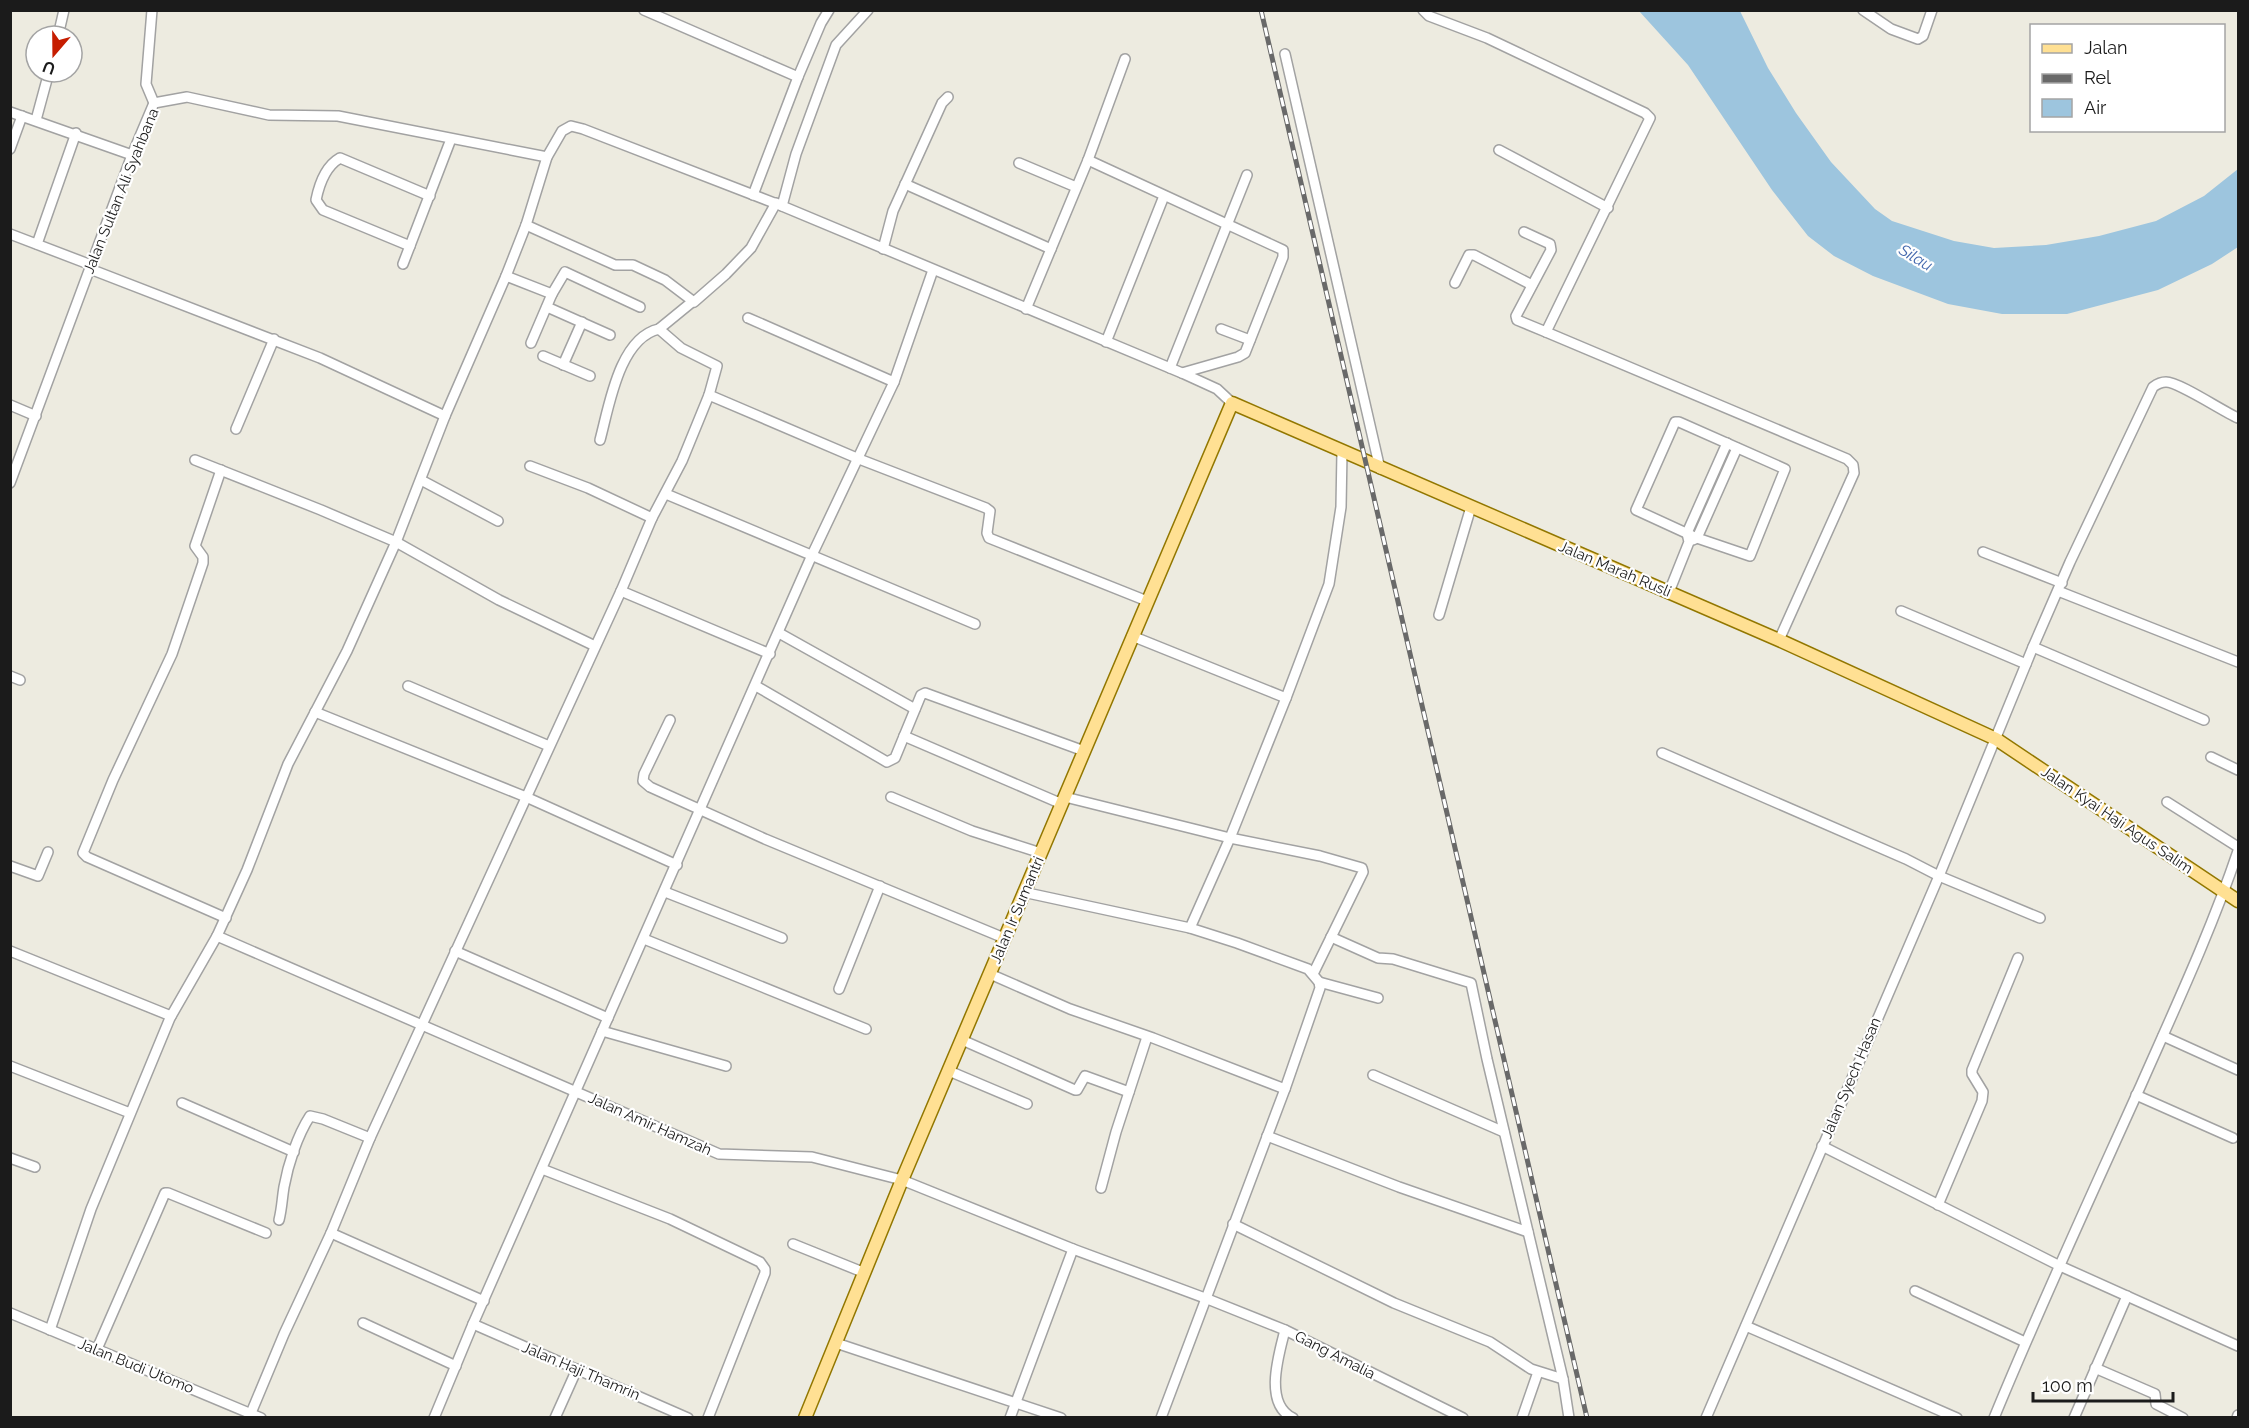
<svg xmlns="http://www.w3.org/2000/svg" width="2249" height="1428" viewBox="0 0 2249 1428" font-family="Raleway,sans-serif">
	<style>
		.water { fill: #9dc5de }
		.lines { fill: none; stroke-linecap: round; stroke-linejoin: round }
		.minor-casing { stroke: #a2a2a2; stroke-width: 12 }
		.major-casing { stroke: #927700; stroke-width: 15 }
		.minor { stroke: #fff; stroke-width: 9 }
		.major { stroke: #ffe093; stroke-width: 12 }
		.rail-casing { stroke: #696969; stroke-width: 5 }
		.rail { stroke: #fff; stroke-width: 3; stroke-dasharray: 9; stroke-linecap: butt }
		.labels { text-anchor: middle; stroke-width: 4.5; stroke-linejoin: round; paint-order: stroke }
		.street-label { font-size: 15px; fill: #1b1b1b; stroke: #fff }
		.water-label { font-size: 16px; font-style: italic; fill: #4469ae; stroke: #fff }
	</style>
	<rect width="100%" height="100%" fill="#edebe0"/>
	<!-- water -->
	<polygon class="water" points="1639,11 1740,11 1768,68 1796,113 1831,162 1875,209 1892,221 1954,241 1994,248 2046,245 2099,236 2156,221 2204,196 2238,169 2238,247 2212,264 2158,290 2067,314 2002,314 1948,304 1873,276 1834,256 1808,236 1772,190 1688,65"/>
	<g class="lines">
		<!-- minor casing -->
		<g class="minor-casing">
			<g id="minor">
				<polyline points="152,10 146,84 154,103"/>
				<polyline points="644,10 798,77"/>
				<polyline points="1423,10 1429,16 1487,38 1645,113 1650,118 1546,332 1847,459 1853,465 1854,473 1779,640"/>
				<polyline points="1863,10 1891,29 1918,39 1923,36 1932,10"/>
				<polyline points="58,36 64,10"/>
				<polyline points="1285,54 1380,469"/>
				<polyline points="10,112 132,155"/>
				<polyline points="36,120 49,72"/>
				<polyline points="10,149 22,116"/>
				<polyline points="1499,150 1608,208"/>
				<polyline points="1088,160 1283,250 1283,257 1245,353 1238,357 1182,373"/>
				<polyline points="1019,163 1076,187"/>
				<polyline points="905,184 1051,249"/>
				<polyline points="753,195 798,77 821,23 829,10"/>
				<polyline points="782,206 796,154 836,45 868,10"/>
				<polyline points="526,225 615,265 633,265 665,280 694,302 726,274 751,248 776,203"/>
				<polyline points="1524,232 1550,244 1551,250 1516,316 1517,320 1546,332"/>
				<polyline points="10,234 91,265"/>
				<polyline points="37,244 76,133"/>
				<path d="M410,246l-87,-36 -7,-10c3,-15 10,-34 24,-42l90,38"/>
				<polyline points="883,249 893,211 942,103 948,97"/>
				<polyline points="403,264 451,139"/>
				<polyline points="90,269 320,358 445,416"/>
				<polyline points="506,276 552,294"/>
				<polyline points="1455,283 1469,255 1474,255 1532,285"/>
				<polyline points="547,307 610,335"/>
				<polyline points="1026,309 1088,160 1125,59"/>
				<polyline points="748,318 894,382"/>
				<polyline points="659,329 692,302"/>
				<polyline points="1221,329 1250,340"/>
				<polyline points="1106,342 1164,196"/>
				<polyline points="531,343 552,294 565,272 640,307"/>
				<polyline points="543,356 590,376"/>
				<polyline points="563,365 582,322"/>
				<polyline points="1170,368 1247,175"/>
				<polyline points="10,405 36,416"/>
				<polygon points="1675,422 1679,422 1785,469 1750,556 1697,538 1636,510"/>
				<polyline points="236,429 274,339"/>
				<path d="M600,440c9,-33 19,-102 59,-111l22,19 36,18 -8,29"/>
				<polyline points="195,460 321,510 396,542 499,600 595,646"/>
				<polyline points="530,466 588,488 652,518"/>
				<polyline points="221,470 195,546 203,557 203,563 172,654 113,780 83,853 87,857 226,918"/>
				<polyline points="421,480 498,521"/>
				<polyline points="10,483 132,155 154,103 187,97 269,115 338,116 547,157"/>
				<polyline points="666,494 975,624"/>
				<polyline points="1693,540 1697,538 1737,448"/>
				<polyline points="1983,552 2062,583"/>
				<polyline points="621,591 770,654"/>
				<polyline points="2058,591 2238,662"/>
				<polyline points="1669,592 1689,542 1687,533 1727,443"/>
				<polyline points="1901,611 2026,664"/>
				<polyline points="1439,615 1471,507"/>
				<polyline points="779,633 915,709"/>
				<polyline points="1132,636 1286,698"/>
				<polyline points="2033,647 2204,720"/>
				<polyline points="10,676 20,680"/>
				<polyline points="408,686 549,746"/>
				<polyline points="756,686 887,762 895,758 921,695 925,693 1084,751"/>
				<polyline points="315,712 526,797 677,865"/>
				<polyline points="670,720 644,774 643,781 650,787 765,839 1004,938"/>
				<polyline points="904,736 1062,804"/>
				<polyline points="1662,753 1906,859 1939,876 2040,918"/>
				<polyline points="2211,757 2238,770"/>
				<polyline points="891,797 972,831 1041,853"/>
				<polyline points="1065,797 1230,838 1320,856 1362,868 1363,872 1313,974"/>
				<polyline points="2167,802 2238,847"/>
				<polyline points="10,866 38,876 48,852"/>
				<polyline points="665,892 782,938"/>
				<polyline points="1023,892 1190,928 1237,943 1308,969 1319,982 1320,988 1285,1089 1161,1418"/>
				<polyline points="1190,928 1230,838 1286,698 1329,584 1341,507 1342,452"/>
				<polyline points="217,936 719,1154 812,1157 902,1180 1073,1249 1205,1298 1285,1330 1463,1418"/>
				<polyline points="1331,937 1378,958 1393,959 1471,983 1487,1059 1563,1379 1569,1418"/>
				<polyline points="644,939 866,1029"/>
				<polyline points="10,951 171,1016"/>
				<polyline points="455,951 608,1018"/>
				<polyline points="990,974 1070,1009 1153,1038 1285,1089"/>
				<polyline points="1319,982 1378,998"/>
				<polyline points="839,989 880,886"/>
				<polyline points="602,1031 726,1066"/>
				<polyline points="2163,1036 2238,1070"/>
				<polyline points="962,1040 1075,1090 1077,1090 1085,1076 1129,1092"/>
				<polyline points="10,1066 130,1113"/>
				<polyline points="949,1071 1027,1104"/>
				<polyline points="1373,1075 1504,1132"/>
				<polyline points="2136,1095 2233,1138"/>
				<polyline points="182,1103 294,1152"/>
				<polyline points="1267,1136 1399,1187 1528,1232"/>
				<polyline points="1822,1146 2060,1266 2238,1346"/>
				<polyline points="10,1158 35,1167"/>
				<polyline points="542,1169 670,1219 760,1262 765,1269 765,1273 708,1418"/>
				<polyline points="1101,1188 1116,1132 1147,1037"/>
				<polyline points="1938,1205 1982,1101 1983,1092 1972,1074 1972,1070 2018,958"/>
				<path d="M279,1220c3,-12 3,-21 5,-33 4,-22 13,-51 26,-71l13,3 47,19"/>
				<polyline points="1233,1224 1394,1303 1490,1342 1531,1369 1563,1379"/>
				<polyline points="331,1233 484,1301"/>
				<polyline points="793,1244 865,1273"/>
				<polyline points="1915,1291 2025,1342"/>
				<polyline points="10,1313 261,1418"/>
				<polyline points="363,1323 456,1366"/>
				<polyline points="473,1324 688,1418"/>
				<polyline points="1746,1326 1957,1418"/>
				<polyline points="50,1330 91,1209 170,1018 217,936 247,870 288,764 347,651 396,542 445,416 506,276 526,225 547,157 562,131 571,126 583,129 782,206 1182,373 1217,389 1232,403"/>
				<path d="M1285,1330c-6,24 -22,74 8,88"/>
				<polyline points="836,1343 1061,1418"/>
				<polyline points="97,1349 165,1193 168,1193 266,1233"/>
				<polyline points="2095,1368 2155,1394 2156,1404 2183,1418"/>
				<polyline points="251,1413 284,1334 331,1233 370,1138 621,591 652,518 682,461 709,395 859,459 986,508 990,511 987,533 989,538 1147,601"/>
				<polyline points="434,1418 473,1324 812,555 894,382 933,270"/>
				<polyline points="555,1418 577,1369"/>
				<polyline points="1010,1418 1073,1249"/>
				<polyline points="1522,1418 1538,1372"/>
				<path d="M1706,1418l233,-542 94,-229 37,-85 83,-175c4,-3 8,-5 13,-5 13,0 56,29 72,36"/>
				<path d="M1994,1418c46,-112 97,-222 147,-333 34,-77 70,-154 97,-234"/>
				<polyline points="2074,1418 2127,1296"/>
				<polyline points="2237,1418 2238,1415"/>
			</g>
		</g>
		<!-- major casing -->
		<g class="major-casing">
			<polyline id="major" points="805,1418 902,1180 1232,403 1779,640 1996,739 2238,901"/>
		</g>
		<!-- minor -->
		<use href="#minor" class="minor"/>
		<!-- major -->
		<use href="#major" class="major"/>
		<!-- rail casing -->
		<g class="rail-casing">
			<polyline id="rail" points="1261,10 1587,1418"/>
		</g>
		<!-- rail -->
		<use href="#rail" class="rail"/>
	</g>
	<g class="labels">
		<!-- street labels -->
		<g class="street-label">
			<text transform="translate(121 191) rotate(-68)" y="5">Jalan Sultan Ali Syahbana</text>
			<text transform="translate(1615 569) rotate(23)" y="5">Jalan Marah Rusli</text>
			<text transform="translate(2117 820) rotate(34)" y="5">Jalan Kyai Haji Agus Salim</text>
			<text transform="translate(1017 910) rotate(-67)" y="5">Jalan Ir Sumantri</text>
			<text transform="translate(1851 1078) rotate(-67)" y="5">Jalan Syech Hasan</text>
			<text transform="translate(650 1124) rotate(24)" y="5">Jalan Amir Hamzah</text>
			<text transform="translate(1335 1355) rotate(27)" y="5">Gang Amalia</text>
			<text transform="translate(136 1366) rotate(22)" y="5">Jalan Budi Utomo</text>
			<text transform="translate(581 1371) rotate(23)" y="5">Jalan Haji Thamrin</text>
		</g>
		<!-- water labels -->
		<g class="water-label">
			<text transform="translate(1916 257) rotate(31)" y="6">Silau</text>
		</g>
	</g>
	<!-- border -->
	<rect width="2249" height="1428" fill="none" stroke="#1b1b1b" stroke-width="24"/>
	<!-- legend -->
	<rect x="2030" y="24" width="195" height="108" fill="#ffffff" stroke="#a4a4a4" stroke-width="1.5"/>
	<rect x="2042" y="44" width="30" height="9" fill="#ffe093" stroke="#a4a4a4" stroke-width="1.5"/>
	<text x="2084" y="54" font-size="18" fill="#1b1b1b">Jalan</text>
	<rect x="2042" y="74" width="30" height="9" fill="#696969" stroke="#a4a4a4" stroke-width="1.5"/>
	<text x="2084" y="84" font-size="18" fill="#1b1b1b">Rel</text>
	<rect x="2042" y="99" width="30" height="18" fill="#9dc5de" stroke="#a4a4a4" stroke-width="1.5"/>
	<text x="2084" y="114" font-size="18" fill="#1b1b1b">Air</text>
	<!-- north arrow -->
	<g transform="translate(54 54) rotate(200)"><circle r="28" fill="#ffffff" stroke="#a4a4a4" stroke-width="1.5"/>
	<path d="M0-4.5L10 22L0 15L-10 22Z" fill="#c61d00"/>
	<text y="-9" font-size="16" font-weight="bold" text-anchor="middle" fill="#1b1b1b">U</text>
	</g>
	<!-- scale -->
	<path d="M2033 1392v9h140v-9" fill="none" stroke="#1b1b1b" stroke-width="3"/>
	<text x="2042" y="1392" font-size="18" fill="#1b1b1b" stroke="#ffffff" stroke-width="4.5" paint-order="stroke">100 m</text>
</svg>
